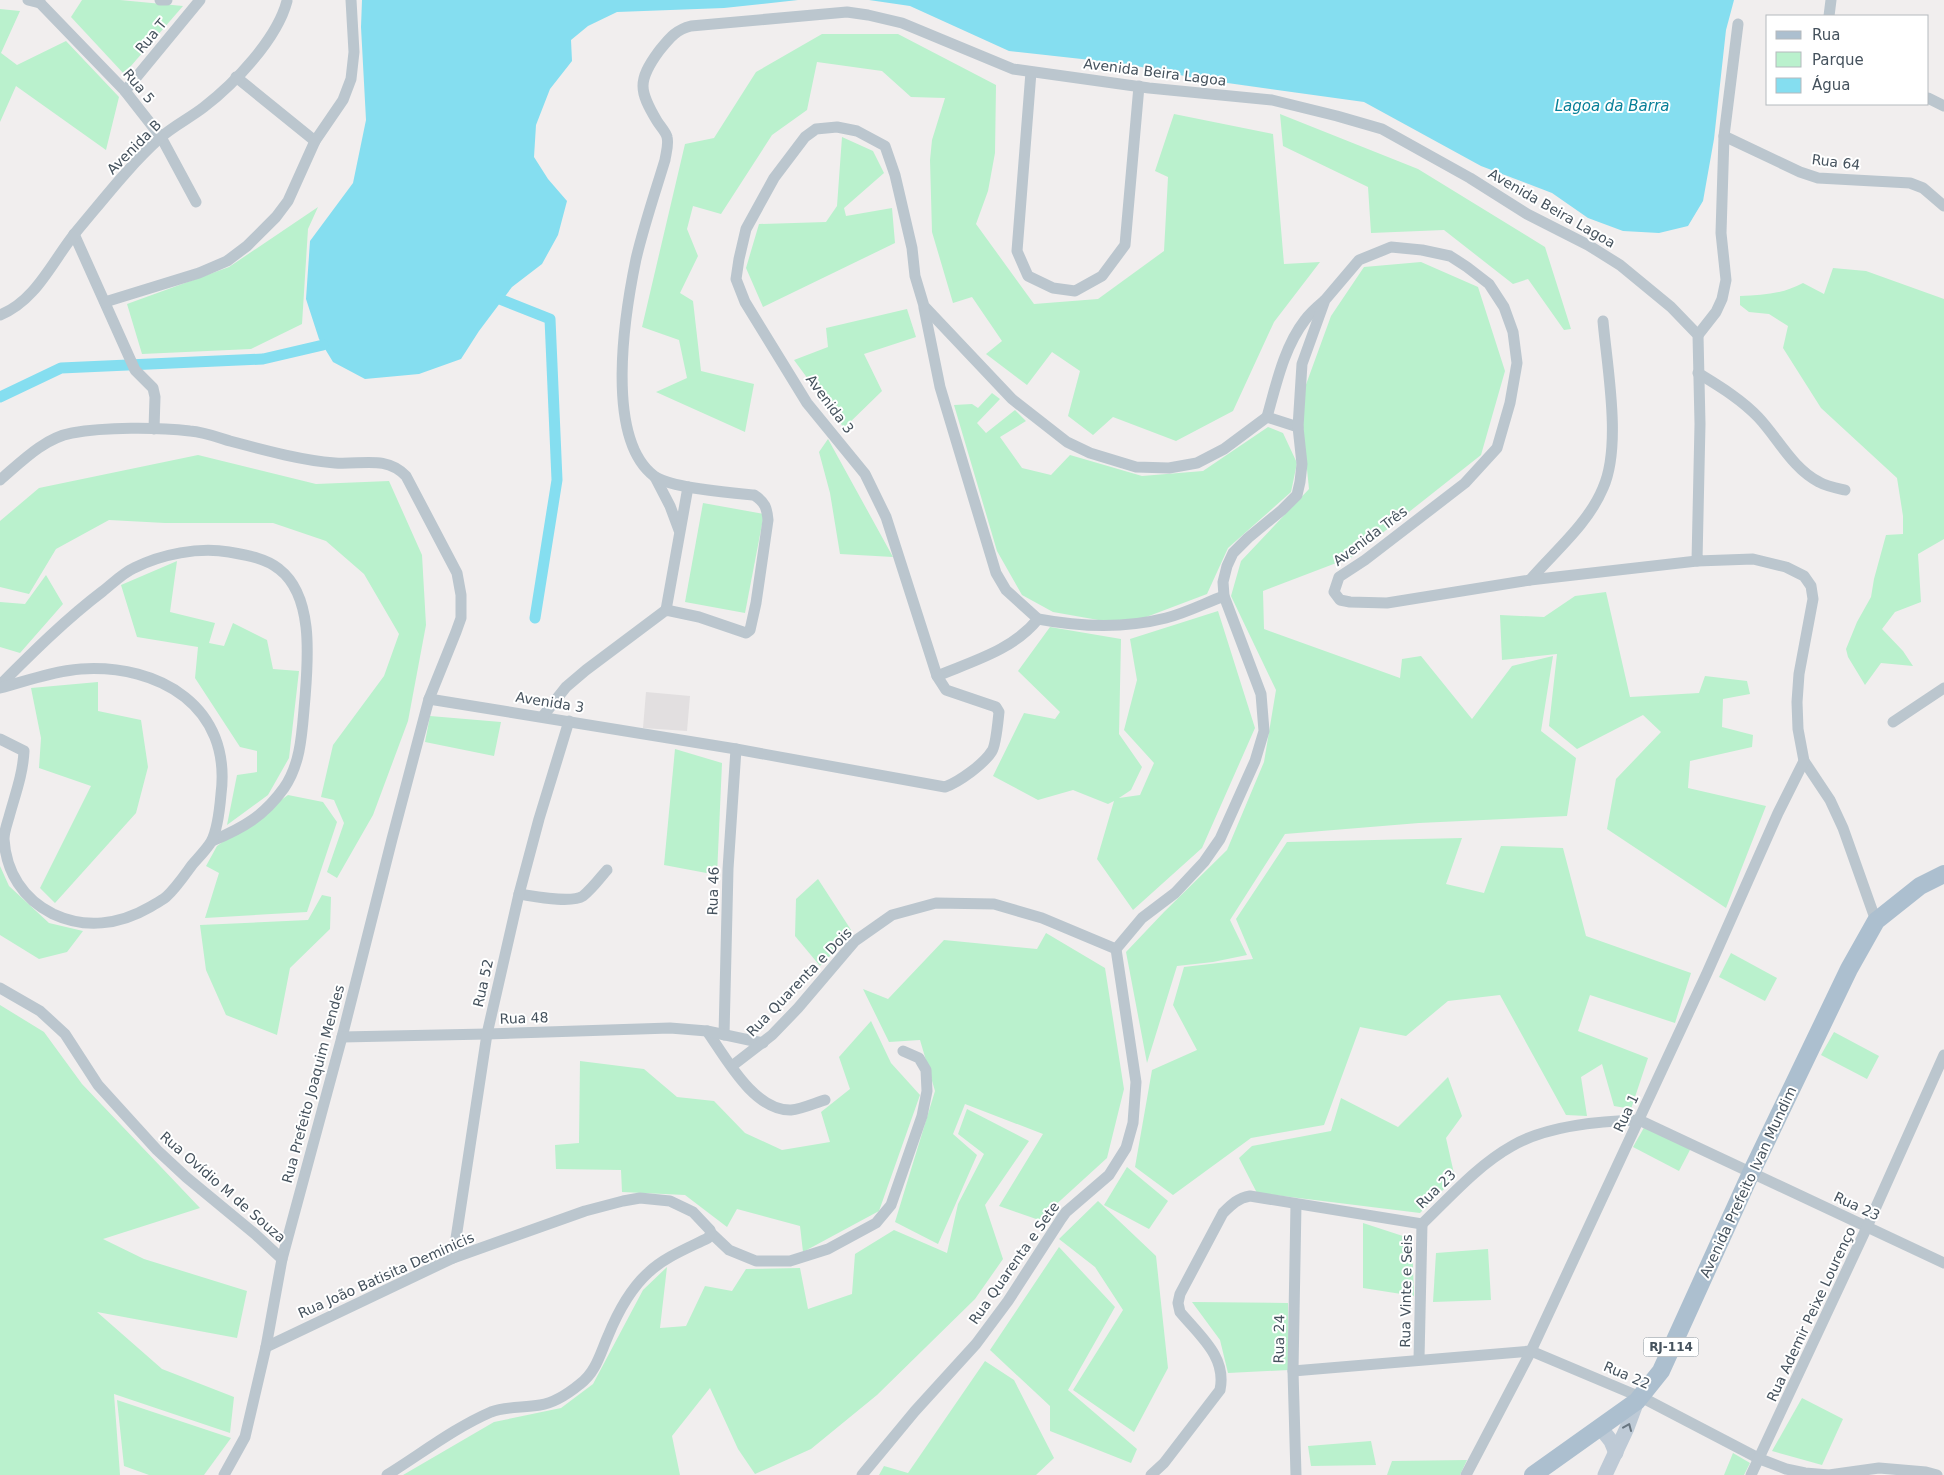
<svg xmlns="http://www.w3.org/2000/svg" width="1944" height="1475" viewBox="0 0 1944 1475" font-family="'DejaVu Sans',sans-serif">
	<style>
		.education { fill: #e2dfe0 }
		.green { fill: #baf1cd }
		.water { fill: #85def0 }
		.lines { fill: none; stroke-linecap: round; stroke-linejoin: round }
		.canal { stroke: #85def0; stroke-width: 11 }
		.street { stroke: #bbc6ce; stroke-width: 11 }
		.secondary { stroke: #becad6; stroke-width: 15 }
		.primary { stroke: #acbfcf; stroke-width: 18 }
		.oneway { stroke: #697681 }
		.labels { text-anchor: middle; stroke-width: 4; stroke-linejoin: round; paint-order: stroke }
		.shield { fill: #fff; stroke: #7d868e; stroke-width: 1 }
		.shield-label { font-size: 12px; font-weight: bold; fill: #45525d }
		.street-label { font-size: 14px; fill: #45525d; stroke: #fff }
		.water-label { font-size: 15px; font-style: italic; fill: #077f98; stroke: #fff }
	</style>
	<rect width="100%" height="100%" fill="#f1eeee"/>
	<!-- education -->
	<polygon class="education" points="646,692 690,696 687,731 643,728"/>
	<!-- green -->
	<g class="green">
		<polygon points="82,0 120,0 183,6 124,74 71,17"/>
		<polygon points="0,9 20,11 1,53 17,65 66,41 119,97 106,150 16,86 0,122"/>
		<polygon points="822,34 898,34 996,85 995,153 988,191 976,224 1034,304 1098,299 1164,251 1168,177 1155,171 1174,114 1273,134 1284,264 1320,262 1274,322 1233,411 1176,441 1113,417 1093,435 1068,416 1080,371 1052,352 1027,385 986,354 1002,341 972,297 953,303 932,232 930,160 932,140 945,98 911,97 882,71 817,62 807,110 772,135 721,214 693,206 687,229 698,256 680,293 693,301 701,371 754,384 745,432 656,392 687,378 679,340 642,327 685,144 714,138 756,72"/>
		<polygon points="1280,114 1418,169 1545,247 1571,329 1564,330 1528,279 1513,284 1444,230 1371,233 1368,187 1283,146"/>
		<polygon points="842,137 873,151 884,173 844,208 846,216 892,208 895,243 763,307 746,268 759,224 826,222 837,206"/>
		<polygon points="318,207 308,229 302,324 251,349 142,354 127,304 229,267"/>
		<polygon points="1421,262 1478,287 1505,371 1481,455 1352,557 1263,591 1264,629 1400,678 1402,659 1421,656 1472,719 1512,666 1553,656 1541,731 1576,758 1567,816 1419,823 1285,834 1230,920 1247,955 1213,962 1177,966 1147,1063 1126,952 1164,912 1227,850 1264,762 1276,690 1231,596 1241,561 1309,489 1300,401 1331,316 1364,267"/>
		<path d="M1833,268l33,3 78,28v240l-26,15 3,48 -26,10 -13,17 21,22 10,15 -32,-3 -16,22 -17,-28 -2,-8 11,-27 14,-25 3,-18 12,-44 17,-1v-18l-6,-38 -76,-70 -38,-60 5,-22 -19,-12 -20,-2 -9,-7v-9c23,-1 43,-2 63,-13l21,11z"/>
		<polygon points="907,309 916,337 864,354 882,391 844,428 794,360 828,347 826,328"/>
		<polygon points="992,393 1000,399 977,423 986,433 1015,410 1026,421 1000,437 1022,468 1051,475 1070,455 1142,476 1203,471 1268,427 1283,433 1297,463 1291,492 1228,548 1207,594 1141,619 1104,621 1053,612 1022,595 997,551 954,405 972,404 978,408"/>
		<polygon points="828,439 893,557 840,554 830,493 819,452"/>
		<polygon points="198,455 316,484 389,481 422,555 426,625 408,721 373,815 337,878 327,872 344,823 334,800 321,797 333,745 384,676 399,634 364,574 326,541 273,523 165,523 109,520 56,549 29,594 0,587 0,521 39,488"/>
		<polygon points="703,503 764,514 745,613 685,602"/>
		<polygon points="177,561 170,612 215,623 209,643 224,646 233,623 267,640 273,669 299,671 289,758 268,795 227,825 237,775 257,772 257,751 240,747 195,678 198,647 137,637 121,585"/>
		<polygon points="46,575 63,604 20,653 0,647 0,602 25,604"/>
		<polygon points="1606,592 1630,697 1699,693 1705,676 1747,681 1750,694 1723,699 1722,727 1753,735 1752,747 1690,761 1688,788 1766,806 1726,908 1607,829 1616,779 1661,732 1643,715 1577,749 1549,726 1557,654 1502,660 1500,615 1544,617 1575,596"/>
		<polygon points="1218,611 1255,728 1202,848 1133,910 1097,859 1114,801 1108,804 1073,790 1038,800 993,776 1024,713 1055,719 1060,712 1018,671 1050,627 1121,639 1119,734 1142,767 1131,790 1119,798 1140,795 1154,763 1124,730 1137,680 1130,639"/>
		<polygon points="98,682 98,711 141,720 148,767 136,813 55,903 40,888 91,786 39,768 41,738 31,688"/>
		<polygon points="430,716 501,722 494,756 425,742"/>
		<polygon points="675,749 722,763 717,875 664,865"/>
		<polygon points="288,795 323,802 337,822 307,912 205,918 219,873 206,866 217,846"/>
		<polygon points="1462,838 1446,884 1484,893 1501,846 1563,848 1586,936 1691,973 1675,1023 1590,995 1578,1031 1648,1058 1631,1109 1614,1106 1602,1064 1581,1077 1587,1116 1566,1115 1500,995 1448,1001 1406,1036 1360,1027 1324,1125 1251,1138 1173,1195 1135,1167 1152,1070 1197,1050 1173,1005 1184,967 1253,959 1236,919 1287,842"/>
		<polygon points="0,866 9,886 49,923 83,931 67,952 39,959 0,935"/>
		<polygon points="818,879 853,933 820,966 795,936 796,899"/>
		<polygon points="322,895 331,897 330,929 290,968 277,1035 226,1015 206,970 200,925 308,920"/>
		<polygon points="1046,933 1105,968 1124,1089 1107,1158 1039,1220 999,1206 1043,1134 965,1104 953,1134 977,1155 938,1244 895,1222 935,1091 920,1040 889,1042 863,989 888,999 944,940 1037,949"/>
		<polygon points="1731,953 1777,978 1765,1001 1719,977"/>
		<polygon points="0,1005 44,1032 82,1084 200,1208 103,1239 144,1259 247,1291 237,1338 97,1312 162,1369 234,1397 230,1433 114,1394 120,1475 0,1475"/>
		<polygon points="871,1021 891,1063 920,1095 879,1211 803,1252 800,1226 737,1209 727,1227 685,1195 622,1192 621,1170 556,1169 555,1145 579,1143 580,1061 644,1069 677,1097 714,1101 745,1133 782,1150 830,1142 821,1112 850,1089 839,1057"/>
		<polygon points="1834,1032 1879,1056 1867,1079 1821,1055"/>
		<polygon points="1448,1077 1462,1116 1446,1138 1455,1178 1420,1213 1257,1193 1239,1158 1252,1146 1331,1131 1341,1098 1398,1127"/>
		<polygon points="967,1109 1029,1141 985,1205 1003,1259 975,1299 877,1395 811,1449 755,1474 738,1449 710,1388 672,1436 680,1475 403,1475 494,1422 561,1408 593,1384 643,1290 667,1267 660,1328 686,1326 705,1286 732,1291 746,1269 800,1268 808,1309 852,1294 855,1254 894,1230 947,1253 958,1204 984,1154 958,1134"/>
		<polygon points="1646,1124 1691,1148 1679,1171 1633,1147"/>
		<polygon points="1127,1167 1168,1201 1149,1229 1104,1205"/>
		<polygon points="1098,1201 1156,1256 1168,1368 1134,1432 1073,1390 1123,1310 1095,1267 1059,1239"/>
		<polygon points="1363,1223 1412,1239 1414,1296 1363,1288"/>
		<polygon points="1059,1247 1115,1307 1068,1390 1137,1449 1131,1463 1050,1431 1050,1406 990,1350"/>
		<polygon points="1488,1249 1491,1300 1433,1302 1436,1253"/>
		<polygon points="1192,1302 1288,1303 1289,1370 1228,1373 1220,1340"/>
		<polygon points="985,1361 1014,1380 1054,1458 1036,1475 879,1475 884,1466 908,1473"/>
		<polygon points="1802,1398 1843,1419 1822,1465 1772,1451"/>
		<polygon points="117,1400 231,1438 204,1475 149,1475 124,1466"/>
		<polygon points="1371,1441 1376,1465 1311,1466 1308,1446"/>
		<polygon points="1733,1453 1750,1463 1744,1475 1724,1475"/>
		<polygon points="1467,1460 1460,1475 1387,1475 1392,1461"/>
	</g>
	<!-- water -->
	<g class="water">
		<polygon points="362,0 798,0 724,8 617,12 588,26 571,40 572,61 550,89 536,125 534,157 548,179 567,201 558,235 542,264 512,287 479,331 461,359 419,374 365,379 333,362 319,339 306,299 310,241 353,183 366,120 361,27"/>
		<polygon points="869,0 1734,0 1726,30 1714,139 1703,201 1688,226 1659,233 1623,231 1588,218 1552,193 1481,166 1364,102 1199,79 1127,64 1009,51 910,6"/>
	</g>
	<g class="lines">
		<!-- canal -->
		<g class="canal">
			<polyline points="502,300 550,319 557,480 535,618"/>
			<polyline points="0,397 61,368 263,359 323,345"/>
		</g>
		<!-- street -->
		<g class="street">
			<polyline points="28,0 40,3"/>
			<polyline points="40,0 40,3 125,91 161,137 196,202"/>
			<polyline points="160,0 167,0"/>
			<polyline points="1829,16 1831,0"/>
			<polyline points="1031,72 1017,251 1028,276 1053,288 1075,291 1102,276 1125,245 1139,86"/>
			<polyline points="236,77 315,141"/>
			<polyline points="125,91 200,0"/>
			<polyline points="1928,98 1944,106"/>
			<polyline points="1724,136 1800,172 1818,178 1910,183 1923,188 1944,206"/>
			<polyline points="74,234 135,370 153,388 155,397 154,429"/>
			<polyline points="105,302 199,273 227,261 247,246 276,217 288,201 315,141 343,100 351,79 354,52 351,0"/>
			<path d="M924,308l16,79 56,186 10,17 32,29c-25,31 -65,42 -101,57"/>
			<path d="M0,315c36,-14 53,-55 76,-83 27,-32 53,-66 84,-94 13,-12 30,-20 44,-31 31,-24 73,-68 83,-106"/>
			<polyline points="1698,335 1716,312 1722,299 1726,280 1721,233 1724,136 1738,24"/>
			<path d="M1698,373c21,13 43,26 60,44 20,21 34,51 61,65 7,4 17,6 26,8"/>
			<path d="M1267,417c9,-32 17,-70 38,-97 5,-7 12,-13 19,-19"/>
			<polyline points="655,477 670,506 679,530"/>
			<path d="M0,480c21,-18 44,-42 72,-47 33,-6 85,-6 118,-2 14,1 27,6 40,10 34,9 70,19 105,22 26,2 51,-8 71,13l51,97 4,22v23l-5,14 -27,67 -37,140 -50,198 -60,222 -16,88 -21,90 -21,38"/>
			<path d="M1530,580c25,-29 58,-56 73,-92 19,-42 4,-121 0,-167"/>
			<polyline points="666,610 688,487"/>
			<path d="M1038,619c43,8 85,10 128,-1 20,-5 39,-15 58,-22"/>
			<path d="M0,685c33,-33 66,-66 103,-94 10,-8 20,-18 31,-23 28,-14 64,-21 95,-16 17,3 37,6 50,17 35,27 29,90 26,129 -3,31 -3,64 -21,90 -20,28 -41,40 -72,53"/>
			<path d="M0,688c26,-7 54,-17 81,-19 79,-5 151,38 140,125 -1,12 -4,37 -10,48 -5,8 -13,16 -19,23 -8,11 -16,23 -26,32 -5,4 -11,7 -16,10 -31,18 -65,22 -97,7 -30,-15 -47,-42 -49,-75 0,-7 3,-15 5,-22 6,-22 14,-43 15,-66l-24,-12"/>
			<path d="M429,699l307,50 209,38c14,-5 39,-23 47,-36 4,-6 6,-30 7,-39l-3,-5 -50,-17 -9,-14 -51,-159 -21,-43 -58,-71 -62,-101 -9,-23 3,-20 7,-30 28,-51 31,-41 11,-8 21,-2 20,4 28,15 10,29 17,73 3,28 9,30 88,93 55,43 23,11 46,14 33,1 28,-5 27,-14 43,-32 31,10"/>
			<path d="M543,716l23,-29 20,-17 80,-60 33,7 47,16 4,-3 6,-27 12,-83c-1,-12 -3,-18 -14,-25 -22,-2 -84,-7 -100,-19 -50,-38 -29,-164 -18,-217 8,-34 19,-66 29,-99 1,-7 4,-16 2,-23 -1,-5 -7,-11 -10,-16 -18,-30 -20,-40 2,-70 10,-12 16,-21 32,-25l156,-14 21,3 34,8 111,46 136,19 123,12 65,16 45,13 88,49 57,36 61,31 32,20 51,42 27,28 2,89 -3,137 56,-2 33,8 18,9 7,10 2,13 -14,75 -2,28 1,27 6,32 26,39 13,28 33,93"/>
			<polyline points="1893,722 1944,688"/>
			<path d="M519,894c14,2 52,10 64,2 9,-7 17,-18 24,-26"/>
			<polyline points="0,988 40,1011 65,1034 98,1085 157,1150 186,1177 255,1234 282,1259"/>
			<path d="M707,1031c19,27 47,80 84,79 11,-1 24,-7 34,-10"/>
			<polyline points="724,1035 728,869 736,749"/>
			<polyline points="342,1037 487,1034 670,1028 707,1031 763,1043"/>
			<polyline points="732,1066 772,1035 798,1008 855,941 892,915 936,903 994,904 1042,918 1116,949"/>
			<polyline points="453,1258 487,1034 519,894 539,819 569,721"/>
			<polyline points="266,1347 453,1258 585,1211 623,1201 640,1198 670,1201 693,1212 710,1230 711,1233 729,1250 756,1261 790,1261 828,1249 876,1223 891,1205 922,1116 927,1091 926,1070 919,1058 903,1051"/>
			<polyline points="1419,1359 1422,1224"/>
			<polyline points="1293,1371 1531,1351 1645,1399 1760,1459 1786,1469 1805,1473 1829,1475 1879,1468 1926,1472 1937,1475"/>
			<path d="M387,1475c34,-21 67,-47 104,-63 16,-6 32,-4 49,-7 14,-2 29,-12 40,-21 16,-12 20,-30 28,-48 9,-22 23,-48 41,-64 16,-15 39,-24 59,-34l3,-5"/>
			<polyline points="862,1475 915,1411 976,1344 1008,1301 1061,1219 1066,1212 1109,1175 1126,1148 1133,1123 1136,1082 1116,949 1142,918 1175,893 1204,862 1220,839 1255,761 1264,731 1261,694 1224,596 1223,582 1227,566 1233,553 1248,538 1282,510 1297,495 1300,482 1302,464 1298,427 1302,364 1325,300 1359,260 1391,247 1422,250 1450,256 1467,267 1489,284 1504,307 1513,332 1517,363 1510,403 1497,448 1465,483 1365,560 1339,577 1334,592 1340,600 1350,602 1387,603 1530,580 1697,561"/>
			<path d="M1151,1475l13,-12 56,-73c7,-33 -20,-54 -40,-78l-2,-9 2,-9 43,-81c9,-9 15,-15 27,-17l172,28c28,-27 56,-59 90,-78 34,-20 88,-25 127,-26l305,143"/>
			<polyline points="1296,1475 1293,1371 1296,1204"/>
			<polyline points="1466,1475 1531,1351 1707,973 1778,813 1804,761"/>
			<polyline points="1751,1475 1867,1227 1944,1055"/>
		</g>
		<!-- secondary -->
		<g class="secondary">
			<polyline points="1600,1427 1611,1441 1616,1453"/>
			<polyline points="1605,1475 1627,1428 1637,1401"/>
		</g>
		<!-- primary -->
		<polyline class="primary" points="1533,1475 1637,1401 1661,1371 1751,1173 1849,969 1876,921 1920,886 1944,874"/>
	</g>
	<!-- one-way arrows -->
	<defs><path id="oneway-chevron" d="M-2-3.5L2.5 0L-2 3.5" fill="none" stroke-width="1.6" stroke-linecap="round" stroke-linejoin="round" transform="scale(1.25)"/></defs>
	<use class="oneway" href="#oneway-chevron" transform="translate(1628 1427) rotate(-67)"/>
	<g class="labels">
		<!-- shield labels -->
		<rect class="shield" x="1643.5" y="1337.5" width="55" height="19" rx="4"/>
		<g class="shield-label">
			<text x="1671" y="1351">RJ-114</text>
		</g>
		<!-- street labels -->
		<g class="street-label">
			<text transform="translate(151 36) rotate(-50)" y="5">Rua T</text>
			<text transform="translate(1155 72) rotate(7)" y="5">Avenida Beira Lagoa</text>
			<text transform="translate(139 86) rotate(50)" y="5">Rua 5</text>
			<text transform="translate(134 147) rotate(-45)" y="5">Avenida B</text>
			<text transform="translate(1836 162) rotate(7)" y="5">Rua 64</text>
			<text transform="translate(1552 208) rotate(30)" y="5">Avenida Beira Lagoa</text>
			<text transform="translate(830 404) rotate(53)" y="5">Avenida 3</text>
			<text transform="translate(1370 536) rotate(-37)" y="5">Avenida Três</text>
			<text transform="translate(550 702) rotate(9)" y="5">Avenida 3</text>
			<text transform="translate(713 891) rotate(-88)" y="5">Rua 46</text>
			<text transform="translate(799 982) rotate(-46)" y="5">Rua Quarenta e Dois</text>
			<text transform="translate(483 983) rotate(-77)" y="5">Rua 52</text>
			<text transform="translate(524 1018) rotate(-2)" y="5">Rua 48</text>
			<text transform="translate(313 1084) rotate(-75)" y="5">Rua Prefeito Joaquim Mendes</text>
			<text transform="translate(1626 1113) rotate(-65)" y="5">Rua 1</text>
			<text transform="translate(1748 1182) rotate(-65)" y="5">Avenida Prefeito Ivan Mundim</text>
			<text transform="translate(223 1187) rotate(41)" y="5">Rua Ovídio M de Souza</text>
			<text transform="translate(1436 1189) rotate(-44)" y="5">Rua 23</text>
			<text transform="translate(1857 1206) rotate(25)" y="5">Rua 23</text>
			<text transform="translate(1014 1263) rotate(-55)" y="5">Rua Quarenta e Sete</text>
			<text transform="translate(386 1275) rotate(-24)" y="5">Rua João Batisita Deminicis</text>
			<text transform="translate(1406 1291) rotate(-89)" y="5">Rua Vinte e Seis</text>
			<text transform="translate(1811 1314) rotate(-65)" y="5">Rua Ademir Peixe Lourenço</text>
			<text transform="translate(1279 1339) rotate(-89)" y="5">Rua 24</text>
			<text transform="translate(1627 1375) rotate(23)" y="5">Rua 22</text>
		</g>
		<!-- water labels -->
		<g class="water-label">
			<text x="1612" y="111">Lagoa da Barra</text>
		</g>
	</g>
	<!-- legend -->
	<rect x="1766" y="15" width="162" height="90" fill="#ffffff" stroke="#b5babe"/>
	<rect x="1776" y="31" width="25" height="8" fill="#acbfcf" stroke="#b5babe"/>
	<text x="1812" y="40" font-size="15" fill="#45525d">Rua</text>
	<rect x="1776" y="52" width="25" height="15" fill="#baf1cd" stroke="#b5babe"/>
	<text x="1812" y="65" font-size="15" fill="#45525d">Parque</text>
	<rect x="1776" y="78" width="25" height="15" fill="#85def0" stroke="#b5babe"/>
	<text x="1812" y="90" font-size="15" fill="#45525d">Água</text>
</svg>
